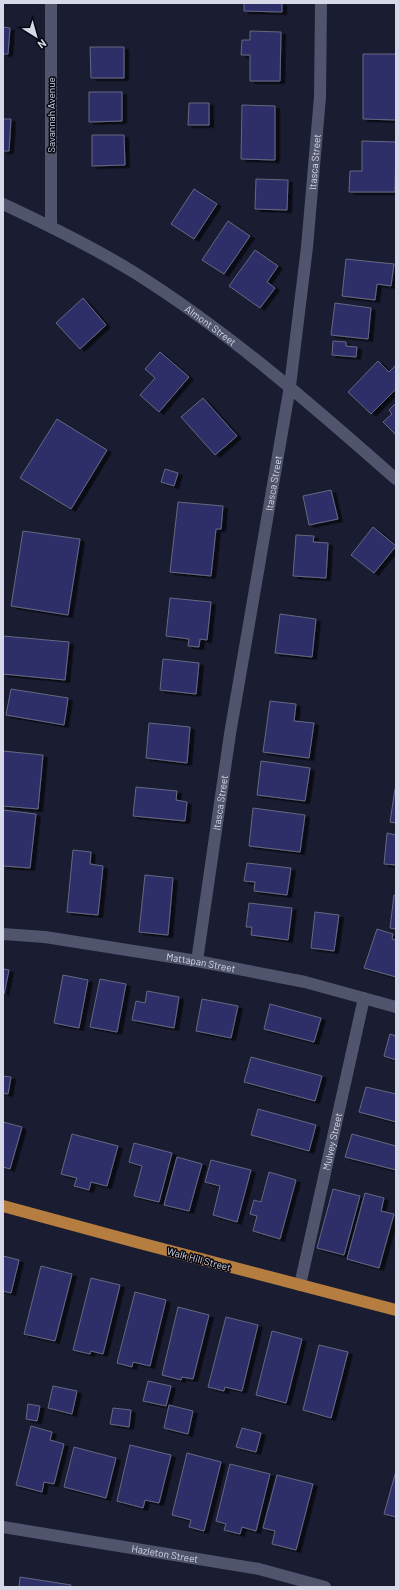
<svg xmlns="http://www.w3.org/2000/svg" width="399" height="1590" viewBox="0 0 399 1590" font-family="Barlow,sans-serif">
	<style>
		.building { fill: #2d2f67; stroke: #646882; filter: url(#shadow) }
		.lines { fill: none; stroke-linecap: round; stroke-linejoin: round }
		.minor { stroke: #50546d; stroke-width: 12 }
		.major { stroke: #b57d3f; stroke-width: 12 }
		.labels { text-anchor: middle; stroke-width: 3; stroke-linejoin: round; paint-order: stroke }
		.street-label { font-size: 10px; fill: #d7d9e8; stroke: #060710 }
	</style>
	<defs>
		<filter id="shadow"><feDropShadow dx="4.5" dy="2.5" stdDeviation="0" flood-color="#0009"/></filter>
	</defs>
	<rect width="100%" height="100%" fill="#1a1c31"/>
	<!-- building -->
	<g class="building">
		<polygon points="244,3 282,3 282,12 244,11"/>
		<polygon points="3,27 10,28 8,54 3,54"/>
		<polygon points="250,31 281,32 280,81 250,81 250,55 241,55 242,40 250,40"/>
		<polygon points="90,47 124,47 124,78 91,78"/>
		<polygon points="363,54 396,54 396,120 363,119"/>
		<polygon points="89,92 122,92 122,121 89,122"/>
		<polygon points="189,103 209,103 209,125 188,125"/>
		<polygon points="242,105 275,106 275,160 241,159"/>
		<polygon points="3,119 11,119 9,151 3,151"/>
		<polygon points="92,135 124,135 125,165 92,166"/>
		<polygon points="362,141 396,142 395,192 349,192 350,171 362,171"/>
		<polygon points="256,179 288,180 287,210 255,209"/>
		<polygon points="194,189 217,204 194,239 171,224"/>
		<polygon points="228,221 250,236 224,274 202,260"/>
		<polygon points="255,250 278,266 267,282 275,288 260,308 229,286"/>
		<polygon points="346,259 394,264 391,286 377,284 375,300 342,296"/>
		<polygon points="83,298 106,325 80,349 56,323"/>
		<polygon points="335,303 371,308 368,339 331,335"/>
		<polygon points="333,341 346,342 346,346 357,347 356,357 332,355"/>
		<polygon points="160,352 189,377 159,412 140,395 155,378 145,369"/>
		<polygon points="378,361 389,372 396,365 396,389 371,414 348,392"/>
		<polygon points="203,398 237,436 215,455 181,417"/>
		<polygon points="396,403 396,435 383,422 392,414 389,410"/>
		<polygon points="57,419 107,450 71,509 20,478"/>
		<polygon points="165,469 178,473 174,486 161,482"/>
		<polygon points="331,490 338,519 309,525 303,496"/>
		<polygon points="178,502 223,506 221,529 216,529 211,576 170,572"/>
		<polygon points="373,527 396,546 374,573 351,555"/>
		<polygon points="23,531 80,539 68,615 11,606"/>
		<polygon points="296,535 314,536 313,542 328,543 326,578 293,576"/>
		<polygon points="170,598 211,602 207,640 200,639 199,647 188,646 189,639 166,636"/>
		<polygon points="280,614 316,619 312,657 275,653"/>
		<polygon points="3,636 69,642 65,680 3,674"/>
		<polygon points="163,659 199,663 196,694 160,690"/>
		<polygon points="11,689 68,698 64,725 6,715"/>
		<polygon points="270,701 296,704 294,721 314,723 309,758 263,752"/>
		<polygon points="149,723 190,727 187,763 146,758"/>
		<polygon points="3,751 43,755 38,809 3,806"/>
		<polygon points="261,761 310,768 305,801 257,795"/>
		<polygon points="136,787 177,791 176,800 187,802 185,821 133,816"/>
		<polygon points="395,789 396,789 396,823 390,822"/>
		<polygon points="253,808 305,815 300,852 249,846"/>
		<polygon points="3,810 36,814 30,868 3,866"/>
		<polygon points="387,833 396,835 396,865 384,864"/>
		<polygon points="73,850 91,852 90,864 103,866 98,915 67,912"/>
		<polygon points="247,863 291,868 287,895 254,891 255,882 244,881"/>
		<polygon points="145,875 173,878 168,935 139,932"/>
		<polygon points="394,895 396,896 396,929 390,928"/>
		<polygon points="249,903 292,908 288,940 251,935 252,927 246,927"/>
		<polygon points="315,912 339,915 334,951 311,948"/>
		<polygon points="377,929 393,934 392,939 396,940 396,977 364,968"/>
		<polygon points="3,969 9,970 4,994 3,993"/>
		<polygon points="63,975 88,980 79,1028 54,1023"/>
		<polygon points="100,979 126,984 117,1032 90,1027"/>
		<polygon points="147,991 179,997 174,1028 132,1020 136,1001 145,1003"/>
		<polygon points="202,999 238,1006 231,1038 196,1031"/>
		<polygon points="270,1004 321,1018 314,1042 264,1029"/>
		<polygon points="390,1034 396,1036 396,1060 384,1056"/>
		<polygon points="251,1057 322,1076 315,1101 244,1082"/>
		<polygon points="3,1076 11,1077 8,1094 3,1093"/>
		<polygon points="366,1087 396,1094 396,1122 359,1112"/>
		<polygon points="258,1109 316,1125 309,1151 251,1135"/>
		<polygon points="3,1122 22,1127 10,1169 3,1167"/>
		<polygon points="72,1134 118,1146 107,1186 91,1182 89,1190 74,1186 77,1178 61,1174"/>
		<polygon points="352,1134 396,1146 396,1170 345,1157"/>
		<polygon points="134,1143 172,1153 159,1202 134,1196 142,1166 129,1162"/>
		<polygon points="177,1157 202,1164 189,1211 164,1205"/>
		<polygon points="211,1160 251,1170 237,1222 213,1215 220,1186 205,1182"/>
		<polygon points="269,1172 296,1180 280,1239 253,1231 257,1216 250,1214 254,1200 261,1202"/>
		<polygon points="333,1189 360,1196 344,1255 317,1248"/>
		<polygon points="365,1193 384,1198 381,1211 394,1214 379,1268 347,1259"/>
		<polygon points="3,1256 19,1260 11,1293 3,1291"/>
		<polygon points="41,1266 72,1274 55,1341 24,1334"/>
		<polygon points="91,1278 120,1285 103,1354 91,1351 90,1354 73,1350"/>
		<polygon points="135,1292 166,1300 150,1366 133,1362 132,1367 117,1363"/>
		<polygon points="178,1307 209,1315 193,1379 182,1377 181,1380 162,1375"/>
		<polygon points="226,1317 258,1325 242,1391 225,1387 224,1391 208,1387"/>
		<polygon points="272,1331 302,1339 286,1403 256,1395"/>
		<polygon points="319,1345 348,1352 331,1418 303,1410"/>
		<polygon points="148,1381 171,1386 166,1406 143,1401"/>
		<polygon points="53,1386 77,1391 72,1414 48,1408"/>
		<polygon points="28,1404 40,1406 37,1421 26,1419"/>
		<polygon points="169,1405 193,1411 188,1434 164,1428"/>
		<polygon points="113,1408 131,1410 129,1427 110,1424"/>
		<polygon points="31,1426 52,1432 50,1440 64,1444 54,1484 44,1482 42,1492 16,1485"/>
		<polygon points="242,1428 261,1433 256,1452 236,1447"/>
		<polygon points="130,1445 171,1455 159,1503 145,1500 143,1508 117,1501"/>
		<polygon points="74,1447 116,1458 106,1498 64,1487"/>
		<polygon points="187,1453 221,1462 204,1531 189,1527 191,1520 172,1515"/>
		<polygon points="230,1464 270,1474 256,1531 242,1527 240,1534 224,1530 226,1524 216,1521"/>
		<polygon points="396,1471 396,1517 384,1514"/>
		<polygon points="277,1475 313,1484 296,1550 272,1544 275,1531 263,1528"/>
		<polygon points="20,1577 71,1585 70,1587 19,1587"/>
	</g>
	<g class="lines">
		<!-- minor -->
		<g class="minor">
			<path id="s1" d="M3,204c45,21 90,43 132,69 94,59 178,133 261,206"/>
			<polyline points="51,226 51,3"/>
			<path id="s2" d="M3,934l42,3 152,24 108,21 91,25"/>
			<path id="s3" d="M197,961l33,-227 60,-348 17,-139 13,-150 1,-94"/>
			<path id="s4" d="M300,1285l64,-287"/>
			<path id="s5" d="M3,1527l256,42 66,18"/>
		</g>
		<!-- major -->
		<polyline class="major" points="3,1206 136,1242 396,1310"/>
	</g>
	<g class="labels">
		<!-- street labels -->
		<g class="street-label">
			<text transform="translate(51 115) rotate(-90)" y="4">Savannah Avenue</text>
			<text dy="4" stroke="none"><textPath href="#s3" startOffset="808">Itasca Street</textPath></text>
			<text dy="4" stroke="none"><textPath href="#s1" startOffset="241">Almont Street</textPath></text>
			<text dy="4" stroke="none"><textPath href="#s3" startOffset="484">Itasca Street</textPath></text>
			<text dy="4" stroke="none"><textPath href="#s3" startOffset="160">Itasca Street</textPath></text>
			<text dy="4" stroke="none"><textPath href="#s2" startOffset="200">Mattapan Street</textPath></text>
			<text dy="4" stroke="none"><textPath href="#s4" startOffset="147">Mulvey Street</textPath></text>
			<text transform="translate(199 1259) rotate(15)" y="4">Walk Hill Street</text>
			<text dy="4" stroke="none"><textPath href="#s5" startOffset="164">Hazleton Street</textPath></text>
		</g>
	</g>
	<!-- border -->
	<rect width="399" height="1590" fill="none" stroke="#d7d9e8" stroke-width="8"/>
	<!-- north arrow -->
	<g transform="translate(36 36) rotate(143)" stroke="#060710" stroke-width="3" paint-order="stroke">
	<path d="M0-3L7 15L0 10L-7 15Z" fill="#d7d9e8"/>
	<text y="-6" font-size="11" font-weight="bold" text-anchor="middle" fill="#d7d9e8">N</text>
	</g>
</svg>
